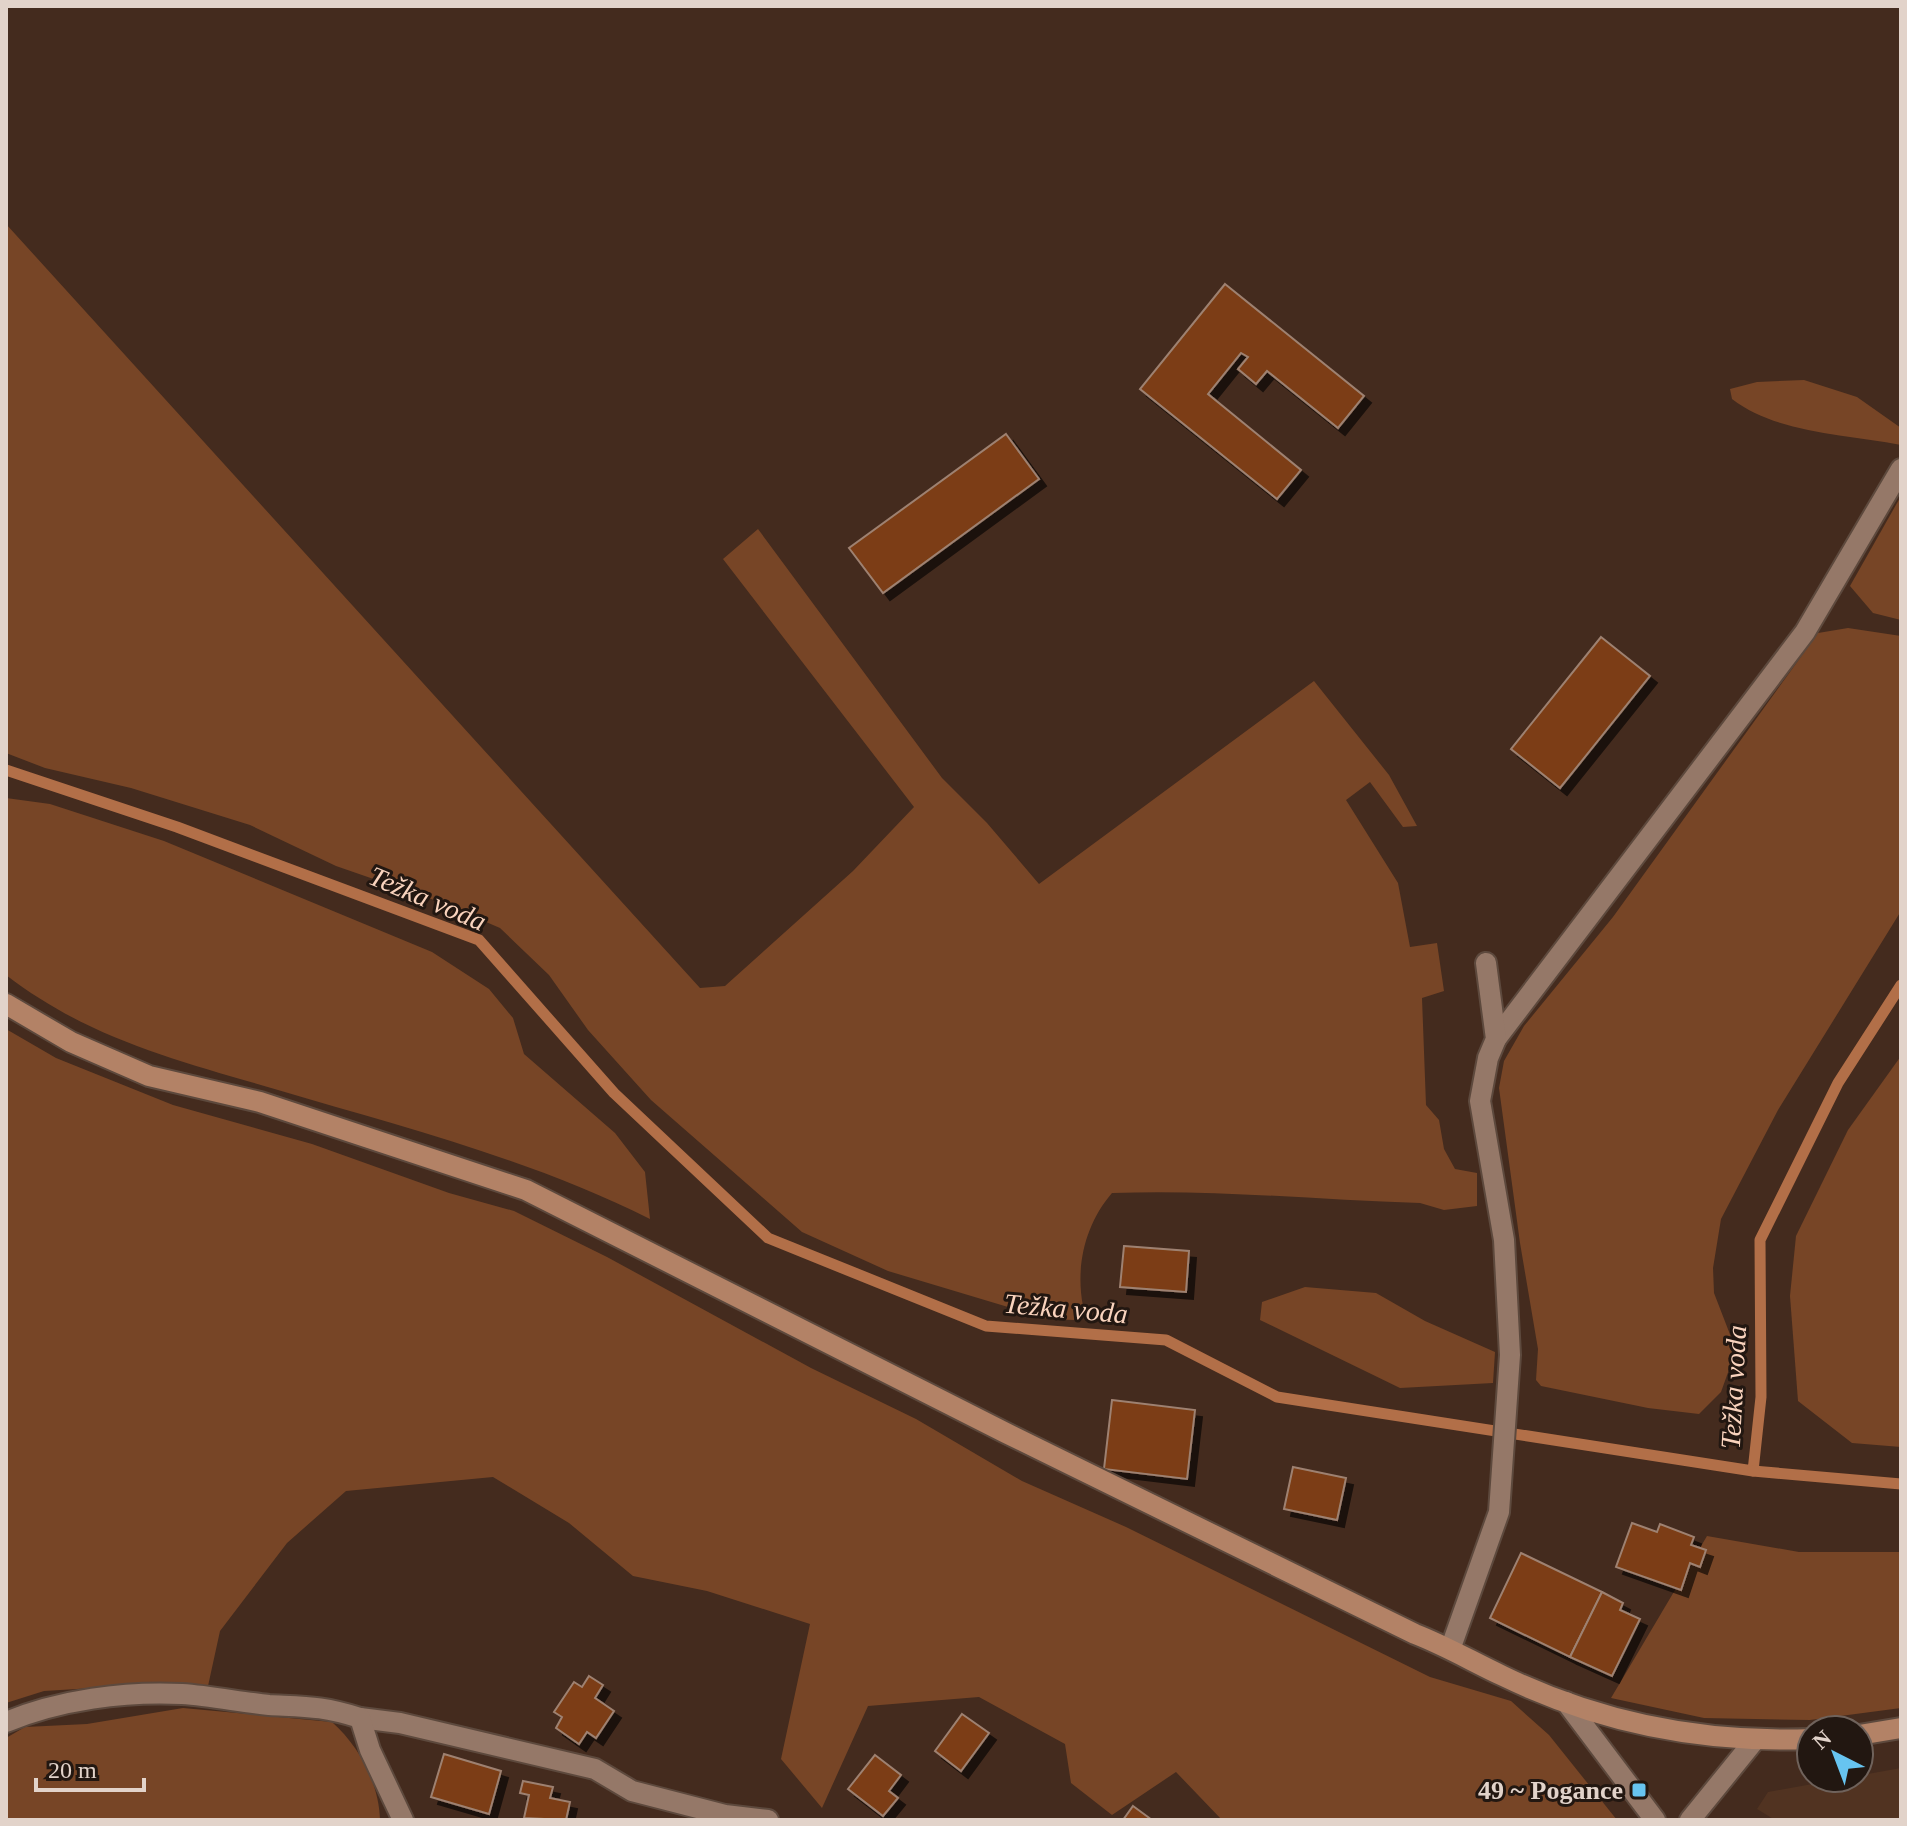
<svg xmlns="http://www.w3.org/2000/svg" width="1907" height="1826" viewBox="0 0 1907 1826" font-family="'Times New Roman',serif">
	<style>
		.built { fill: #513321 }
		.green { fill: #774526 }
		.lines { fill: none; stroke-linecap: round; stroke-linejoin: round }
		.stream { stroke: #b26f48; stroke-width: 11 }
		.building { fill: #7b3d12; stroke: #9e8171; stroke-width: 2; filter: url(#shadow) }
		.minor-casing { stroke: #5d493d; stroke-width: 24 }
		.major-casing { stroke: #5d493d; stroke-width: 24 }
		.minor { stroke: #957868; stroke-width: 20 }
		.major { stroke: #b38266; stroke-width: 20 }
		.poi-dot { fill: #67c4f0; stroke: #221711; stroke-width: 3 }
		.labels { text-anchor: middle; stroke-width: 6; stroke-linejoin: round; paint-order: stroke }
		.poi-label { font-size: 26px; font-weight: bold; fill: #e2d3ca; stroke: #221711; text-anchor: end }
		.water-label { font-size: 28px; font-style: italic; fill: #f9d3bd; stroke: #221711 }
	</style>
	<defs>
		<filter id="shadow"><feDropShadow dx="7" dy="7" stdDeviation="0" flood-color="#0009"/></filter>
	</defs>
	<rect width="100%" height="100%" fill="#442b1e"/>
	<!-- built -->
	<polygon class="built" points="1901,1768 1901,1820 1775,1820 1757,1809 1768,1792"/>
	<!-- green -->
	<g class="green">
		<path d="M6,224l694,764 25,-2 128,-115 61,-64 -191,-248 35,-30 184,249 45,45 52,61 275,-203 75,94 28,51 -14,1 -33,-45 -24,18 52,83 12,64 27,-4 7,48 -22,7 4,107 13,15 5,29 11,20 22,4v33l-33,4 -24,-7c-103,-3 -206,-14 -308,-10 -26,30 -37,72 -29,113l-9,14 -26,-1 -160,-48 -86,-39 -151,-132 -63,-70 -39,-55 -49,-47 -63,-27 -101,-35 -86,-41 -119,-37 -86,-20 -39,-15z"/>
		<path d="M1804,380l53,17 44,31v17c-56,-11 -123,-11 -169,-46l-2,-10 27,-7z"/>
		<polygon points="1901,496 1901,620 1873,613 1850,586"/>
		<polygon points="1848,628 1901,636 1901,911 1778,1110 1721,1219 1713,1268 1714,1293 1736,1350 1721,1392 1699,1414 1648,1408 1541,1386 1536,1380 1538,1349 1520,1243 1499,1088 1504,1061 1524,1026 1613,917 1818,633"/>
		<path d="M6,798l44,6 114,37 268,111 57,37 24,29 11,36 91,79 30,39 5,47c-117,-59 -247,-92 -372,-129 -99,-29 -189,-51 -272,-115z"/>
		<polygon points="6,1029 56,1058 173,1105 312,1144 449,1193 514,1211 607,1257 811,1368 916,1419 1022,1481 1126,1527 1430,1677 1511,1701 1549,1735 1617,1820 1222,1820 1176,1772 1112,1815 1071,1783 1065,1744 979,1697 868,1706 822,1808 781,1759 810,1624 707,1591 633,1576 569,1523 493,1477 346,1491 287,1543 220,1631 208,1686 159,1684 44,1691 6,1703"/>
		<polygon points="1901,1056 1901,1447 1852,1443 1798,1401 1790,1296 1796,1236 1848,1130"/>
		<polygon points="1305,1287 1376,1293 1425,1321 1495,1352 1493,1383 1400,1388 1260,1320 1262,1302"/>
		<polygon points="1707,1536 1799,1552 1901,1552 1901,1708 1810,1720 1704,1718 1611,1698"/>
		<path d="M183,1708l149,14c27,24 47,61 48,98h-374v-82l19,-11 62,-3z"/>
	</g>
	<g class="lines">
		<!-- stream -->
		<g class="stream">
			<polyline points="6,770 177,827 479,940 614,1093 768,1238 986,1326 1166,1340 1277,1397 1753,1471 1761,1397 1760,1240 1838,1083 1901,985"/>
			<polyline points="1753,1471 1901,1484"/>
		</g>
	</g>
	<!-- building -->
	<g class="building">
		<polygon points="1225,284 1364,396 1338,428 1267,371 1256,384 1238,369 1248,357 1241,353 1208,394 1301,470 1277,499 1140,389"/>
		<polygon points="1006,434 1039,479 883,593 849,548"/>
		<polygon points="1601,637 1650,676 1560,788 1511,749"/>
		<polygon points="1124,1246 1189,1251 1186,1292 1120,1287"/>
		<polygon points="1112,1400 1195,1410 1187,1479 1104,1469"/>
		<polygon points="1293,1467 1346,1478 1337,1520 1284,1509"/>
		<polygon points="1632,1523 1657,1532 1660,1524 1694,1537 1691,1545 1706,1550 1700,1567 1690,1563 1681,1590 1616,1567"/>
		<polygon points="1521,1553 1602,1592 1570,1657 1490,1618"/>
		<polygon points="1602,1592 1623,1603 1620,1610 1640,1619 1612,1676 1570,1657"/>
		<polygon points="589,1676 603,1685 595,1698 614,1711 596,1738 587,1732 579,1744 556,1728 562,1717 554,1712 574,1682 582,1687"/>
		<polygon points="962,1714 989,1733 961,1771 935,1751"/>
		<polygon points="444,1754 501,1771 489,1814 431,1797"/>
		<polygon points="875,1755 901,1775 889,1791 898,1798 883,1816 848,1789"/>
		<polygon points="523,1781 553,1787 550,1798 570,1802 566,1820 524,1818 529,1795 520,1793"/>
		<polygon points="1133,1806 1152,1820 1123,1820"/>
	</g>
	<g class="lines">
		<!-- minor casing -->
		<g class="minor-casing">
			<g id="minor">
				<polyline points="1496,1039 1805,632 1901,469"/>
				<polyline points="1451,1647 1499,1512 1510,1355 1504,1240 1480,1101 1488,1058 1496,1039 1486,963"/>
				<polyline points="1566,1702 1655,1820"/>
				<polyline points="360,1718 400,1723 595,1769 632,1791 725,1815 768,1820"/>
				<path d="M6,1722c53,-22 119,-31 176,-28 29,2 58,8 87,11 38,2 53,1 91,13l10,32 33,70"/>
				<polyline points="1690,1820 1754,1741"/>
			</g>
		</g>
		<!-- major casing -->
		<g class="major-casing">
			<g id="major">
				<path d="M6,1004l65,38 78,34 111,26 266,88 480,243 409,201c31,12 58,28 88,42 97,47 201,67 308,63"/>
				<polyline points="1859,1735 1901,1728"/>
			</g>
		</g>
		<!-- minor -->
		<use href="#minor" class="minor"/>
		<!-- major -->
		<use href="#major" class="major"/>
	</g>
	<!-- markers -->
	<rect class="poi-dot" x="1631" y="1782" width="16" height="16" rx="4"/>
	<g class="labels">
		<!-- poi labels -->
		<g class="poi-label">
			<text x="1623" y="1799">49 ~ Pogance</text>
		</g>
		<!-- water labels -->
		<g class="water-label">
			<text transform="translate(428 898) rotate(23)" y="10">Težka voda</text>
			<text transform="translate(1066 1308) rotate(5)" y="10">Težka voda</text>
			<text transform="translate(1733 1387) rotate(-87)" y="10">Težka voda</text>
		</g>
	</g>
	<!-- border -->
	<rect width="1907" height="1826" fill="none" stroke="#e2d3ca" stroke-width="16"/>
	<!-- north arrow -->
	<g transform="translate(1835 1754) rotate(318)"><circle r="38" fill="#221711" stroke="#6f625b" stroke-width="2"/>
	<path d="M0-6L14 30L0 20L-14 30Z" fill="#67c4f0"/>
	<text y="-12" font-size="22" font-weight="bold" text-anchor="middle" fill="#e2d3ca">N</text>
	</g>
	<!-- scale -->
	<path d="M36 1778v12h108v-12" fill="none" stroke="#e2d3ca" stroke-width="4"/>
	<text x="48" y="1778" font-size="24" fill="#e2d3ca" stroke="#221711" stroke-width="6" paint-order="stroke">20 m</text>
</svg>
